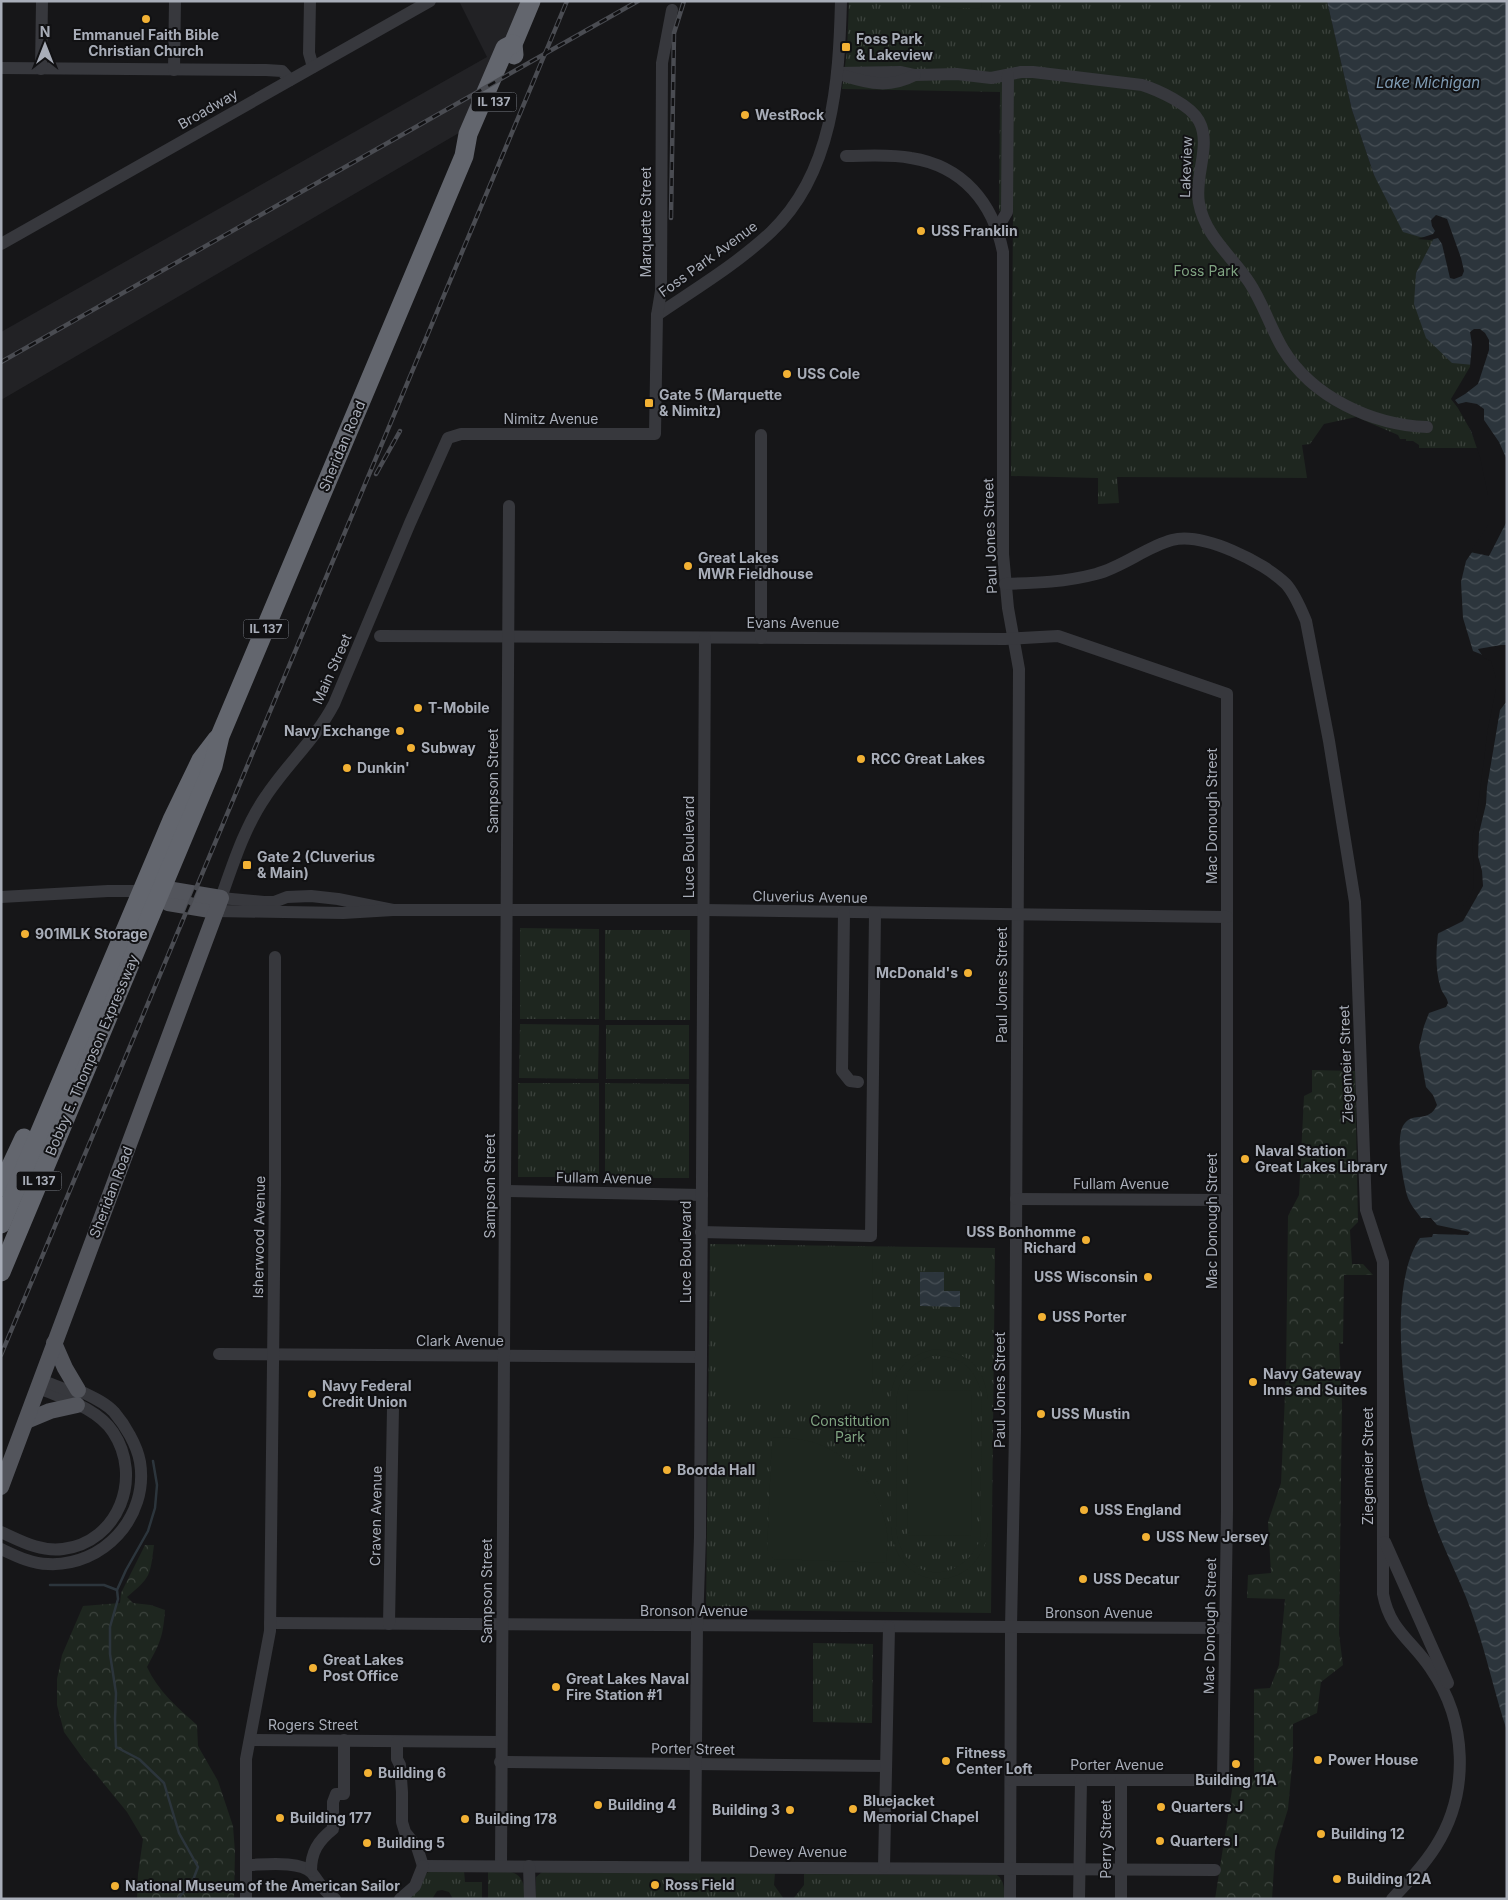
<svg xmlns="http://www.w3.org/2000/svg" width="1508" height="1900" viewBox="0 0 1508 1900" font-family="Inter,sans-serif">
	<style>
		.built { fill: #222225 }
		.grass { fill: url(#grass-tufts) }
		.forest { fill: url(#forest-crowns) }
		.pitch { fill: #1e261f; fill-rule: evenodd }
		.water { fill: url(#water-waves) }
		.pier { fill: #161618 }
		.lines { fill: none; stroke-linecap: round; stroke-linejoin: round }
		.stream { stroke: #2c353c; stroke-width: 2.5 }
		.minor { stroke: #37383d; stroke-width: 12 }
		.major { stroke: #53555c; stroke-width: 16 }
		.highway { stroke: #63666e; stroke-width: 19 }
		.rail-casing { stroke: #4a4c52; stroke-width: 4.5 }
		.rail { stroke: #111113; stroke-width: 2.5; stroke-dasharray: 8; stroke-linecap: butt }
		.poi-dot { fill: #f2b134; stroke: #111113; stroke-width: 2 }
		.labels { text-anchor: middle; stroke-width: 4; stroke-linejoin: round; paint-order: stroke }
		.shield { fill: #111113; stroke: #7b7e86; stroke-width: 1 }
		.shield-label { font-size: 12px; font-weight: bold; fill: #a8adb8 }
		.poi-label { font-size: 14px; font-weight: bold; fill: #a8adb8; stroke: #111113; text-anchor: start }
		.street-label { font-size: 14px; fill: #a8adb8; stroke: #111113 }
		.park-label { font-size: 14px; fill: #7fa381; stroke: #111113 }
		.water-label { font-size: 15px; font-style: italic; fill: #7f9bb3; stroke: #111113 }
	</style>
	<defs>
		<pattern id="grass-tufts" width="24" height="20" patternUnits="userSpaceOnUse" patternTransform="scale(1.25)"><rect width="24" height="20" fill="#1e261f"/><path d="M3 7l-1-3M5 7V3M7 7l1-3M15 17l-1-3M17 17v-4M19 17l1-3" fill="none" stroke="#3c433d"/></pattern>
		<pattern id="forest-crowns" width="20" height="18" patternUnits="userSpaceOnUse" patternTransform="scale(1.25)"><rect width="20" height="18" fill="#1e261f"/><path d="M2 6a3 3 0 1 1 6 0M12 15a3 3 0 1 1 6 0" fill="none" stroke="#3c433d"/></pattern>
		<pattern id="water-waves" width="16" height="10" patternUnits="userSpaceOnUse" patternTransform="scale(1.25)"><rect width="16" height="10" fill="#2c353c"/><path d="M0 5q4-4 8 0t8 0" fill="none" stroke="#485056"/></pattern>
	</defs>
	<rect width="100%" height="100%" fill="#161618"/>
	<!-- built -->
	<polygon class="built" points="459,1 523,1 464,130 1,400 1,332 487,57"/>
	<!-- grass -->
	<g class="grass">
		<polygon points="849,1 1327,1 1352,110 1374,175 1435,238 1416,273 1474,365 1479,448 1419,448 1419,445 1413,441 1406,441 1406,439 1400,439 1398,435 1356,417 1324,424 1310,444 1302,445 1307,478 1117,477 1119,503 1098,504 1098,478 1011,476 1013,211 999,211 1000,92 842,89 847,50"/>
		<polygon points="520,928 599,929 599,1019 520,1019"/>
		<rect x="605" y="930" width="85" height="90"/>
		<polygon points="520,1024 599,1025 598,1079 519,1078"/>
		<rect x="606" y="1025" width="83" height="54"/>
		<rect x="518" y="1083" width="81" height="94"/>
		<polygon points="605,1083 689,1084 689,1178 605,1178"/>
		<polygon points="710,1244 995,1248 991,1613 706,1610"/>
		<polygon points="813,1643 873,1644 872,1723 813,1722"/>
		<polygon points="431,1870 464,1870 465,1882 482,1882 482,1899 453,1899 449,1892 442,1890 437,1891 432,1899 406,1899 427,1873"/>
		<path d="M488,1870c12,1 30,-2 35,13 2,4 1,11 1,16h-36z"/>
		<polygon points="542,1872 775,1873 774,1885 784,1899 536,1899 536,1877"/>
		<path d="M804,1874l193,1c8,6 7,14 7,24h-211l11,-14z"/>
	</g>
	<!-- forest -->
	<g class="forest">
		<polygon points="1312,1070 1355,1071 1358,1222 1350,1230 1352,1264 1363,1264 1373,1275 1344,1275 1343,1344 1339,1343 1342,1405 1339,1634 1343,1665 1321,1682 1317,1713 1293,1724 1293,1756 1288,1809 1275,1851 1272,1899 1215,1899 1234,1777 1254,1776 1254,1689 1270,1688 1279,1665 1285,1599 1247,1598 1248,1575 1271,1573 1268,1522 1281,1483 1286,1373 1288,1216 1299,1195 1304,1096 1312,1092"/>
		<path d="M145,1545h9c-4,31 -3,32 -27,52l6,6 18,2 14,5c-2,28 -5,33 -18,57 11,24 31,41 50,58l1,21 20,35 15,45 2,26 -1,47h-97l1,-25 5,-35 -16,-27 -45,-55 -18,-25 -7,-27v-26l5,-24 21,-49 37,-3 1,-10z"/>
	</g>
	<!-- pitch -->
	<g class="pitch">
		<path d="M927,1h55l-1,7c-18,1 -37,1 -54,-7z"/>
		<polygon points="718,1250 873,1250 872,1399 718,1399"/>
		<path d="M935,1349c33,3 49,17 53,50v134c-13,65 -93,60 -97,-6v-135c7,-27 17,-36 44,-43zM931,1356c29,-1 43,10 51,38l-2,146c-21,48 -79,41 -84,-11l1,-134c5,-21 14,-31 34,-39z"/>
		<polygon points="908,1390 972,1391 971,1536 907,1535"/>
		<path d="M772,1437c15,1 31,1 46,7 38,14 64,48 69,89 1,9 0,20 -1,30l-112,-4 -7,-7z"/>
	</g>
	<!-- water -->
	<g class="water">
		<path d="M1327,1h180v1730c-12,-36 -20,-74 -32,-109 -12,-38 -32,-72 -44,-109 -21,-62 -50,-219 -11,-275l12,-1 1,-3 35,1 2,-3 -33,-7 -6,-7h-10c-5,-7 -12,-15 -14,-23 -4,-15 -13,-61 -2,-72 9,-11 24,0 32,-18l-4,-10 -7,-8 -7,-40 5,-21 5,-13 17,-6 2,-4c-1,-6 -5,-9 -7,-14 -6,-19 -5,-37 -3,-56l20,-16 17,-28 -1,-52 25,-160 -6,-18 -20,-8 -10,-33 -2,-36 5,-21 24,-35 1,-32 -9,-37 -22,-51 -7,-7 21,-34 -22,-2 -26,-25 -12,-34 2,-31 18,-35 -14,-1 -17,-5 -29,-57 -22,-65z"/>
		<polygon points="920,1272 944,1272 944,1291 960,1291 960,1307 920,1306"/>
	</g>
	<!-- pier -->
	<g class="pier">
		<polygon points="1436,215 1447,219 1461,258 1464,271 1462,276 1454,279 1450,278 1442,244 1438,238 1430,240 1418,239 1433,234 1435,231 1432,226 1431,220"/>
		<polygon points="1474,329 1480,329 1485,333 1489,340 1489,350 1478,384 1465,394 1455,400 1458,404 1466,402 1477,404 1484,409 1484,420 1499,442 1507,460 1507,521 1489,556 1470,552 1488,525 1488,495 1480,457 1471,431 1458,408 1451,399 1470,367 1472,344 1470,332"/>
		<polygon points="1501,645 1507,645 1507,701 1500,710 1487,787 1486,804 1479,833 1478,856 1482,871 1483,886 1463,921 1439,933 1435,937 1437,931 1456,915 1467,901 1473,889 1474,869 1472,837 1476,822 1488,728 1496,689 1496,678 1491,661 1484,658 1478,649"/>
	</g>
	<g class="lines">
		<!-- stream -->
		<g class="stream">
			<polyline points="153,1461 157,1485 155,1508 148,1531 126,1570 117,1590 118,1599 110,1627 110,1654 116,1693 115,1719 116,1747 139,1759 164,1783 179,1833 198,1867 193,1880 178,1899"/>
			<polyline points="50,1585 104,1585 117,1590"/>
		</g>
		<!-- minor -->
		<g class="minor">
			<polyline points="310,1 309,53 313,67"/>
			<polyline points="1,68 266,70 282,71 290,80"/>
			<polyline points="41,69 42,1"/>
			<polyline points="174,70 175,1"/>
			<path d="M837,73l64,-1 14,3 42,-1 34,4 30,-6h12l109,13c16,5 49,20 57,36 13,24 -5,55 0,82 6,33 32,52 50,79 14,21 21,45 34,67 29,48 89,76 144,78"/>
			<path d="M845,76c26,8 45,12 70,-1"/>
			<path d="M846,156c21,0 44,-2 65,2 52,8 82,45 92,94v302l5,54 11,61 -4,763 -4,195 -1,272"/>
			<polyline points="997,229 1007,212 1008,75"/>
			<polyline points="1,244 430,1"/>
			<path d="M657,315c38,-26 80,-51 114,-83 62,-59 68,-150 70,-231"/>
			<path d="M1005,584c31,-1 61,-2 91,-10 27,-7 50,-27 76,-34 31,-8 92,22 114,44 9,10 15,25 20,37l23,120 26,161 11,308 17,52v332c7,37 29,46 48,75 36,52 39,123 5,177 -12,19 -28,36 -44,53"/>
			<polyline points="380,636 1005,639 1058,636 1227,694 1227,1511 1223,1780 1011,1780"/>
			<polyline points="761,638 761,435"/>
			<polyline points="1,897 108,891 142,891"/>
			<path d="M393,910l-55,-11 -27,-3 -24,1 -13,5h-10l-43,-4c12,-34 24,-72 45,-102 22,-33 49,-56 68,-92l76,-181 38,-85 13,-4h194l2,-119 4,-24 1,-228 10,-53"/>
			<polyline points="216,911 343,913 393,910 703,910 1227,917"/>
			<polyline points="844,912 842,1071 850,1081 858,1082"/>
			<polyline points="505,1191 702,1195"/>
			<polyline points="1016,1199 1227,1200"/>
			<polyline points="701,1232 871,1236 875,913"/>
			<polyline points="219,1354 701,1357"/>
			<path d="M1,1532c20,9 39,20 62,17 56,-7 80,-72 50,-117 -16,-24 -49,-33 -74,-44"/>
			<polyline points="1385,1542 1448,1683"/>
			<path d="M1,1549c15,7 31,15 47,15 55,3 101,-47 92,-102 -3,-17 -15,-37 -26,-50 -9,-10 -24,-16 -36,-22l-6,2 -31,-12"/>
			<polyline points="270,1623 1224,1628"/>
			<polyline points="389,1624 393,1408"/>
			<polyline points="250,1740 501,1742"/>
			<polyline points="397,1742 397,1759 400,1765 402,1792 402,1822 405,1832 417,1847 423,1866"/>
			<polyline points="500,1762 886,1766"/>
			<path d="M246,1865c16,0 54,-5 66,8 9,11 9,16 23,26"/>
			<polyline points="501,1865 509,506"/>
			<polyline points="423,1866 1215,1870"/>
			<polyline points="529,1866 530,1899"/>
			<polyline points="695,1866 697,1626 700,1537 705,638"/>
			<polyline points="884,1867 889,1627"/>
			<path d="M311,1871c0,-19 7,-30 22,-42v-27l3,-8h8v-54"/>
			<polyline points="246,1899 246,1759 270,1631 275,1186 275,957"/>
			<polyline points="400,1899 415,1886 423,1866"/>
			<polyline points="1079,1899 1081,1780"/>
			<polyline points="1121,1899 1121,1780"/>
		</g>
		<!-- major -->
		<g class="major">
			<polyline points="159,893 168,903 216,911"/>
			<polyline points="54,1343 65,1368 78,1390"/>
			<polyline points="26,1421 50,1411 77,1405"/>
			<polyline points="1,1487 221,898 173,890 159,893 149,892"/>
		</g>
		<!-- highway -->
		<g class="highway">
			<polyline points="514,55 513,44 531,1"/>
			<polyline points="1,1187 24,1138"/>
			<polyline points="1,1224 172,820 201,760 217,739"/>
			<polyline points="1,1272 213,766 220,736 464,156 468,134 505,48 513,44"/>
		</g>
		<!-- rail casing -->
		<g class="rail-casing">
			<g id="rail">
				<polyline points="671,218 674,33 684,1"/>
				<polyline points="1,362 638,1"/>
				<polyline points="376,474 400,431"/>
				<polyline points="1,1355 567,1"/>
			</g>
		</g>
		<!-- rail -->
		<use href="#rail" class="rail"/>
	</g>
	<!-- markers -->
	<g class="poi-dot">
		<circle cx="146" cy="19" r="5"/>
		<rect x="841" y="42" width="10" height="10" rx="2.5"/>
		<circle cx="745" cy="115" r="5"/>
		<circle cx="921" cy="231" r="5"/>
		<circle cx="787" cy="374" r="5"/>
		<rect x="644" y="398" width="10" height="10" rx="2.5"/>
		<circle cx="688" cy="566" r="5"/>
		<circle cx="418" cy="708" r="5"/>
		<circle cx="400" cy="731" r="5"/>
		<circle cx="411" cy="748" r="5"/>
		<circle cx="861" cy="759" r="5"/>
		<circle cx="347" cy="768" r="5"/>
		<rect x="242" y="860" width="10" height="10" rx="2.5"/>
		<circle cx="25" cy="934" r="5"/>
		<circle cx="968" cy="973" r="5"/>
		<circle cx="1245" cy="1159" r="5"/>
		<circle cx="1086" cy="1240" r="5"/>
		<circle cx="1148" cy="1277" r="5"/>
		<circle cx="1042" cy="1317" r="5"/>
		<circle cx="1253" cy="1382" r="5"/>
		<circle cx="312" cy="1394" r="5"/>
		<circle cx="1041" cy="1414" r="5"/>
		<circle cx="667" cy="1470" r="5"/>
		<circle cx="1084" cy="1510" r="5"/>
		<circle cx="1146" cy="1537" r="5"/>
		<circle cx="1083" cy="1579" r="5"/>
		<circle cx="313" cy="1668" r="5"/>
		<circle cx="556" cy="1687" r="5"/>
		<circle cx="1318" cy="1760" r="5"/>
		<circle cx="946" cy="1761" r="5"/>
		<circle cx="1236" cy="1764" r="5"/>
		<circle cx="368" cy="1773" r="5"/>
		<circle cx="598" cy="1805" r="5"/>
		<circle cx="1161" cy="1807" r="5"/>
		<circle cx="853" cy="1809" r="5"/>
		<circle cx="790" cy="1810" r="5"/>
		<circle cx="280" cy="1818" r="5"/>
		<circle cx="465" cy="1819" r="5"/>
		<circle cx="1321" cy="1834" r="5"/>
		<circle cx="1160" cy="1841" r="5"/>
		<circle cx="367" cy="1843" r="5"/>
		<circle cx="1337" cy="1879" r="5"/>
		<circle cx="655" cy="1885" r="5"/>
		<circle cx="115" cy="1886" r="5"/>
	</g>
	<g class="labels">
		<!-- shield labels -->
		<g class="shield">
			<rect x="471.5" y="92.5" width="45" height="19" rx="4"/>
			<rect x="243.5" y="619.5" width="45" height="19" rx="4"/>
			<rect x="16.5" y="1171.5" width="45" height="19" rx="4"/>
		</g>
		<g class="shield-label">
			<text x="494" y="106">IL 137</text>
			<text x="266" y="633">IL 137</text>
			<text x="39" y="1185">IL 137</text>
		</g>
		<!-- poi labels -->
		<g class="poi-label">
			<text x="146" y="40" text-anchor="middle">Emmanuel Faith Bible<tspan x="146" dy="16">Christian Church</tspan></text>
			<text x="856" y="44">Foss Park<tspan x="856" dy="16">&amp; Lakeview</tspan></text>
			<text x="755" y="120">WestRock</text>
			<text x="931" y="236">USS Franklin</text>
			<text x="797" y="379">USS Cole</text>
			<text x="659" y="400">Gate 5 (Marquette<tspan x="659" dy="16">&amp; Nimitz)</tspan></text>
			<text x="698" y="563">Great Lakes<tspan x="698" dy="16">MWR Fieldhouse</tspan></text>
			<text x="428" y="713">T-Mobile</text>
			<text x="390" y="736" text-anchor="end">Navy Exchange</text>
			<text x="421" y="753">Subway</text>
			<text x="871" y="764">RCC Great Lakes</text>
			<text x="357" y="773">Dunkin'</text>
			<text x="257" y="862">Gate 2 (Cluverius<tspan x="257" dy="16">&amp; Main)</tspan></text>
			<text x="35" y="939">901MLK Storage</text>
			<text x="958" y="978" text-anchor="end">McDonald's</text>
			<text x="1255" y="1156">Naval Station<tspan x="1255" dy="16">Great Lakes Library</tspan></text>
			<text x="1076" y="1237" text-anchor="end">USS Bonhomme<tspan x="1076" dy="16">Richard</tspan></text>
			<text x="1138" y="1282" text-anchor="end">USS Wisconsin</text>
			<text x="1052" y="1322">USS Porter</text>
			<text x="1263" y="1379">Navy Gateway<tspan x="1263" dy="16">Inns and Suites</tspan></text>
			<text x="322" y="1391">Navy Federal<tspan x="322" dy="16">Credit Union</tspan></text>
			<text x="1051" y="1419">USS Mustin</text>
			<text x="677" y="1475">Boorda Hall</text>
			<text x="1094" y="1515">USS England</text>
			<text x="1156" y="1542">USS New Jersey</text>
			<text x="1093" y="1584">USS Decatur</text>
			<text x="323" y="1665">Great Lakes<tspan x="323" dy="16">Post Office</tspan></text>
			<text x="566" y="1684">Great Lakes Naval<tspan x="566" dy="16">Fire Station #1</tspan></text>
			<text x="956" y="1758">Fitness<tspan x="956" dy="16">Center Loft</tspan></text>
			<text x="1328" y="1765">Power House</text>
			<text x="378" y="1778">Building 6</text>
			<text x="1236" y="1785" text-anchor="middle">Building 11A</text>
			<text x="863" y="1806">Bluejacket<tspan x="863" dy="16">Memorial Chapel</tspan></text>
			<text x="608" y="1810">Building 4</text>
			<text x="1171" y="1812">Quarters J</text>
			<text x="780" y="1815" text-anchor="end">Building 3</text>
			<text x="290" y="1823">Building 177</text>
			<text x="475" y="1824">Building 178</text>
			<text x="1331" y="1839">Building 12</text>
			<text x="1170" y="1846">Quarters I</text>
			<text x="377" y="1848">Building 5</text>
			<text x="1347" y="1884">Building 12A</text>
			<text x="665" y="1890">Ross Field</text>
			<text x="125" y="1891">National Museum of the American Sailor</text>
		</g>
		<!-- street labels -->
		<g class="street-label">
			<text transform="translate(208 109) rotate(-30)" y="5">Broadway</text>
			<text transform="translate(1186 167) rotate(-88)" y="5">Lakeview</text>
			<text transform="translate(646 222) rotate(-90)" y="5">Marquette Street</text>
			<text transform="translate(708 259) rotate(-36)" y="5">Foss Park Avenue</text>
			<text x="551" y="424">Nimitz Avenue</text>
			<text transform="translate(342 446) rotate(-67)" y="5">Sheridan Road</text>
			<text transform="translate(990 536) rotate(-92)" y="5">Paul Jones Street</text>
			<text x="793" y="628">Evans Avenue</text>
			<text transform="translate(332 669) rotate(-66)" y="5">Main Street</text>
			<text transform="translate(493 781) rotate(-90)" y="5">Sampson Street</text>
			<text transform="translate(1212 816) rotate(-90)" y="5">Mac Donough Street</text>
			<text transform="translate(689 847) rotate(-90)" y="5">Luce Boulevard</text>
			<text transform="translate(810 897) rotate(1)" y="5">Cluverius Avenue</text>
			<text transform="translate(1002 985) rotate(-90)" y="5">Paul Jones Street</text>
			<text transform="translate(92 1055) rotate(-67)" y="5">Bobby E. Thompson Expressway</text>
			<text transform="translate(1346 1064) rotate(-92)" y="5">Ziegemeier Street</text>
			<text transform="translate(604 1178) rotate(1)" y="5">Fullam Avenue</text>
			<text x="1121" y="1189">Fullam Avenue</text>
			<text transform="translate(490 1186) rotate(-90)" y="5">Sampson Street</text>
			<text transform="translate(111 1192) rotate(-69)" y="5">Sheridan Road</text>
			<text transform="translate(1212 1221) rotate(-90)" y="5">Mac Donough Street</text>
			<text transform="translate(259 1237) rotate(-89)" y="5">Isherwood Avenue</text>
			<text transform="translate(686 1252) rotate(-90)" y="5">Luce Boulevard</text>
			<text x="460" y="1346">Clark Avenue</text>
			<text transform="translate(1000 1390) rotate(-90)" y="5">Paul Jones Street</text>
			<text transform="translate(1368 1466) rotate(-90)" y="5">Ziegemeier Street</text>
			<text transform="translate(376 1516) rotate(-89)" y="5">Craven Avenue</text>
			<text transform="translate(487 1591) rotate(-90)" y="5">Sampson Street</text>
			<text x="694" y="1616">Bronson Avenue</text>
			<text x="1099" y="1618">Bronson Avenue</text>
			<text transform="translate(1210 1626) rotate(-89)" y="5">Mac Donough Street</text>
			<text x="313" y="1730">Rogers Street</text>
			<text transform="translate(693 1749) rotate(1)" y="5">Porter Street</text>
			<text x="1117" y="1770">Porter Avenue</text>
			<text transform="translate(1106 1839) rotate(-90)" y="5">Perry Street</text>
			<text x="798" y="1857">Dewey Avenue</text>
		</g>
		<!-- park labels -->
		<g class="park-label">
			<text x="1206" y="276">Foss Park</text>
			<text x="850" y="1426">Constitution<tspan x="850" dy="16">Park</tspan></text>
		</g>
		<!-- water labels -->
		<g class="water-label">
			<text x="1428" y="88">Lake Michigan</text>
		</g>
	</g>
	<!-- border -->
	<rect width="1508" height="1900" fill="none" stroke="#a8adb8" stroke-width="5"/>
	<!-- north arrow -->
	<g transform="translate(45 45)" stroke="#111113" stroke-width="4" paint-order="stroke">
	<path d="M0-4L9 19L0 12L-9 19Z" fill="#a8adb8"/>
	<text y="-8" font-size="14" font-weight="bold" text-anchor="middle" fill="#a8adb8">N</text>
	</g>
</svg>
